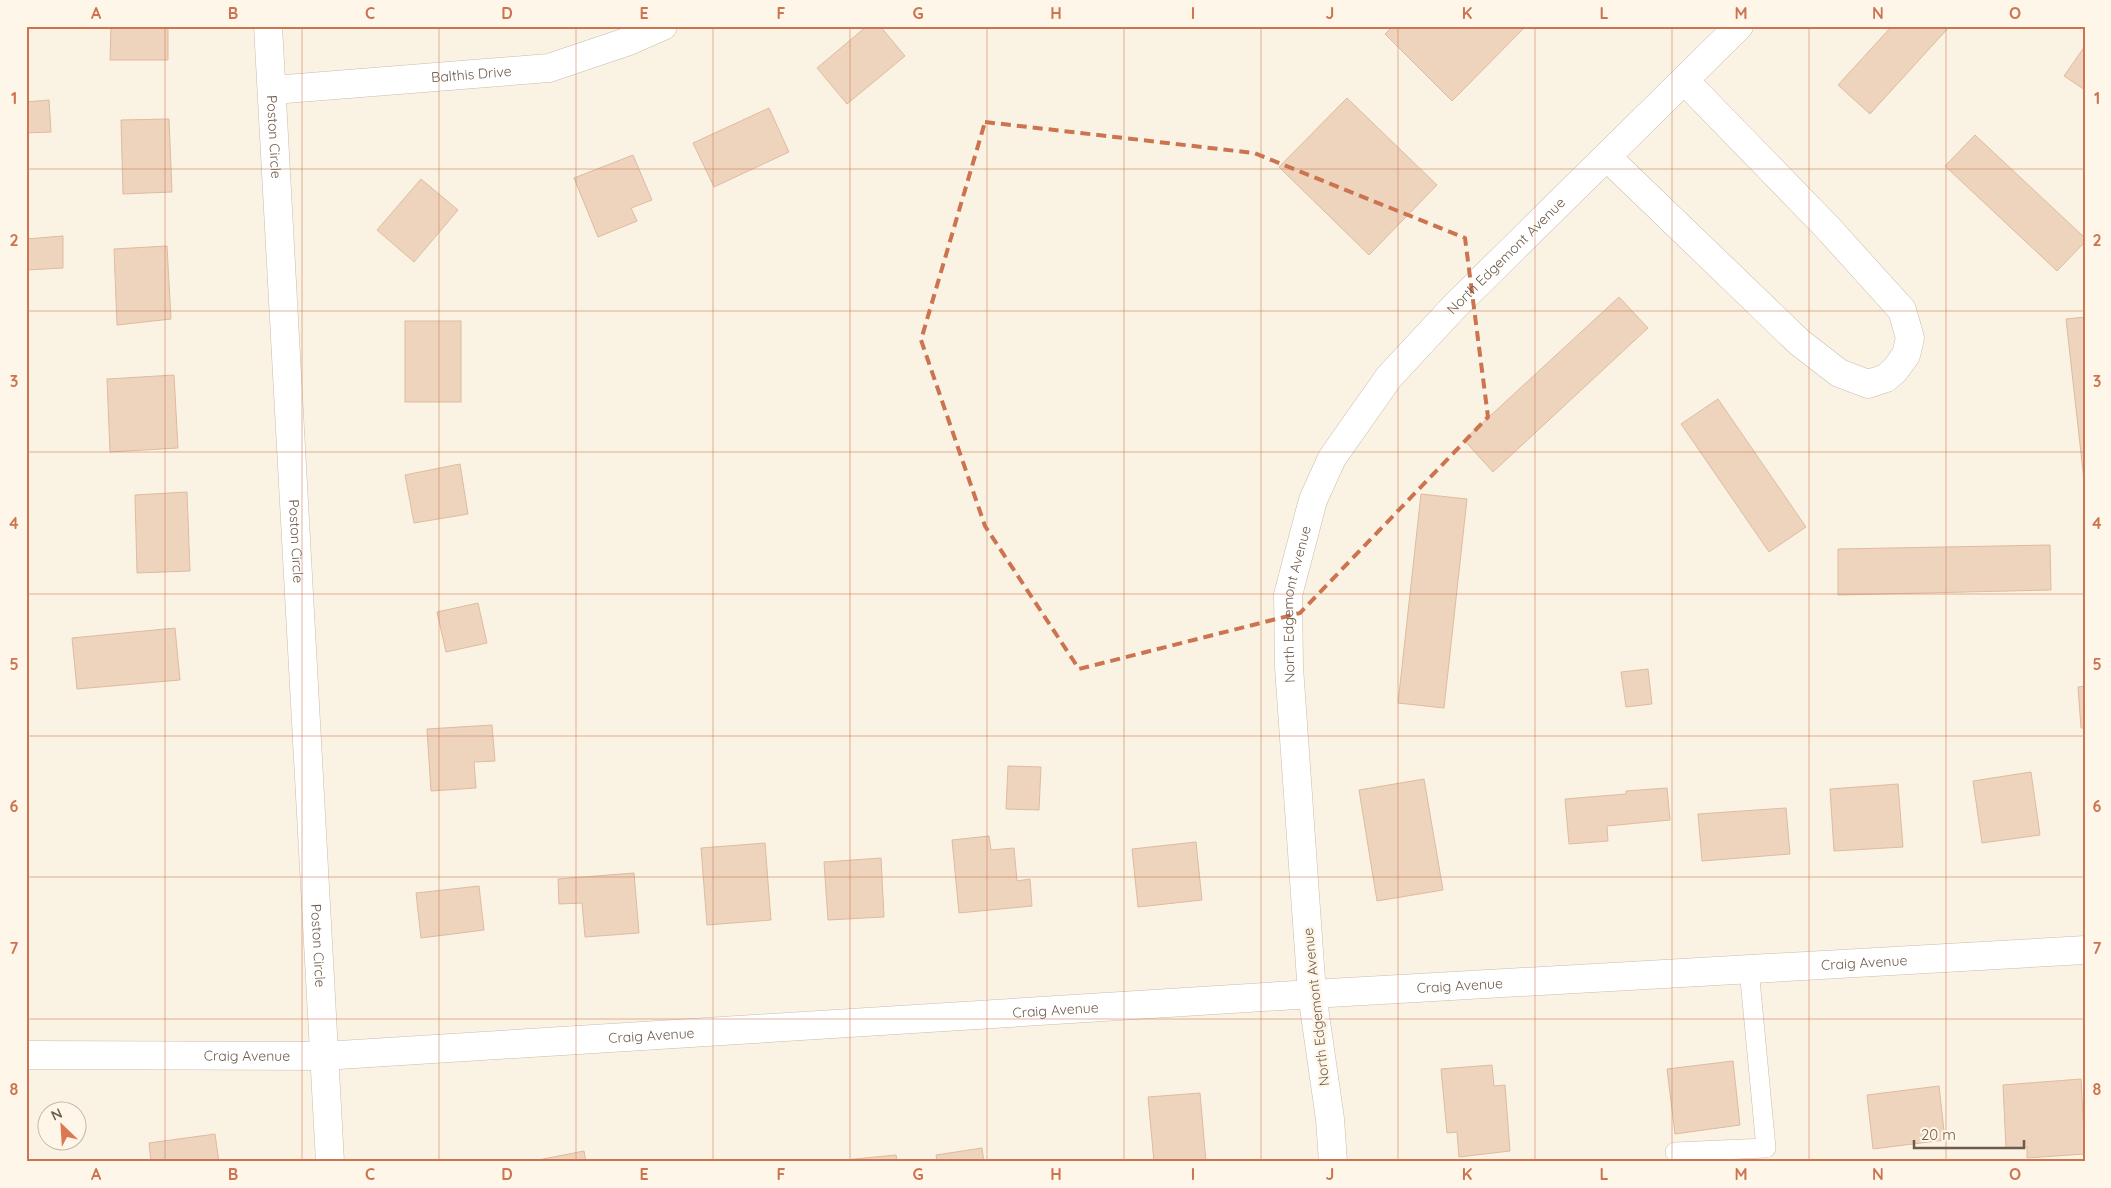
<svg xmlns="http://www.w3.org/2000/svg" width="2111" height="1188" viewBox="0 0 2111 1188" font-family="Quicksand,sans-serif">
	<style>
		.building { fill: #eed3bd; stroke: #dfbb9f }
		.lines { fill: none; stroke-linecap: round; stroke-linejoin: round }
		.service-casing { stroke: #cabbab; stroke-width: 20 }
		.minor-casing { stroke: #cabbab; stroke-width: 29 }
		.service { stroke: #fff; stroke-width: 19 }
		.minor { stroke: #fff; stroke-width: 28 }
		.marked { fill: none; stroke: #cc7450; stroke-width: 4; stroke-dasharray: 10 6; stroke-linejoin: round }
		.grid { fill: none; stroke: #cc7450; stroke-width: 1; stroke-opacity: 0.55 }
		.labels { text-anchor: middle; stroke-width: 5; stroke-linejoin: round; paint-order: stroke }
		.street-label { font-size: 14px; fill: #705b4b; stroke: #fef7e9 }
		.neatline { fill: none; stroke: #cc7450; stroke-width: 2 }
		.grid-label { font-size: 16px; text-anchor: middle; font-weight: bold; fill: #cc7450 }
	</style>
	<rect width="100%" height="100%" fill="#faf3e3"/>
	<!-- building -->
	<g class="building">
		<polygon points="111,26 168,26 168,60 110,60"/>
		<polygon points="867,26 880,26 905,56 847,104 817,68"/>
		<polygon points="1393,26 1526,26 1452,101 1385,34"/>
		<polygon points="1892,26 1950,26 1870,114 1838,85"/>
		<polygon points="2085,46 2085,90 2064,76"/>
		<polygon points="1347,98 1437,185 1369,255 1279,167"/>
		<polygon points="49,100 51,132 26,133 26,102"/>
		<polygon points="769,108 789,152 714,187 693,143"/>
		<polygon points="169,119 172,192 123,194 121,120"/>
		<polygon points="1975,135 2085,238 2085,242 2057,271 1945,166"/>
		<polygon points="633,155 652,200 631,208 637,221 598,237 574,178"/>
		<polygon points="421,179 458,210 414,262 377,230"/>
		<polygon points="63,236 63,268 27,270 26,239"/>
		<polygon points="167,246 171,319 117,325 114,249"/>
		<polygon points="1619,297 1648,328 1493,472 1464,440"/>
		<polygon points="2085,317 2085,489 2066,319"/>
		<rect x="405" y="321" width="56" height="81"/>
		<polygon points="174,375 178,448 110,452 107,379"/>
		<polygon points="1718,399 1806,527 1769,552 1681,424"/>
		<polygon points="460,464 468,514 414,523 405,475"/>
		<polygon points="187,492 190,571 137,573 135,495"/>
		<polygon points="1421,494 1467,499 1444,708 1398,703"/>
		<polygon points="2050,545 2051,590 1838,595 1838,549"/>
		<polygon points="478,603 487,643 446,652 437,612"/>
		<polygon points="175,628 180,680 77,689 72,638"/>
		<polygon points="1648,669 1652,704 1626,707 1621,672"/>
		<polygon points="2085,686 2085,728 2081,728 2078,687"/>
		<polygon points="492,725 495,761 474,762 476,788 431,791 427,729"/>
		<polygon points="1008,766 1041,767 1039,810 1006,809"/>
		<polygon points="2031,772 2040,835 1982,843 1973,781"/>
		<polygon points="1424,779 1443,890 1377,901 1359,790"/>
		<polygon points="1898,784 1903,847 1834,851 1830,789"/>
		<polygon points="1667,788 1670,820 1607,826 1608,841 1569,844 1565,799 1626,794 1626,791"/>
		<polygon points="1786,808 1790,854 1702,861 1698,814"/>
		<polygon points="989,836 991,850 1014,848 1017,881 1030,879 1032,906 959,913 952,840"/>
		<polygon points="1196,842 1202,900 1138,907 1132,849"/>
		<polygon points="765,843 771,920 707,925 701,848"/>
		<polygon points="881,858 884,917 828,920 824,862"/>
		<polygon points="634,873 639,933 585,937 582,903 559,904 558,879"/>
		<polygon points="479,886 484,930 421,938 416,893"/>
		<polygon points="1733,1061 1740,1125 1675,1134 1667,1069"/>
		<polygon points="1492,1065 1494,1086 1505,1085 1510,1151 1459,1157 1457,1132 1447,1133 1441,1069"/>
		<polygon points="2081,1079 2085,1154 2027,1158 2027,1147 2006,1148 2003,1085"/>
		<polygon points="1939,1086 1945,1140 1873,1149 1867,1095"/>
		<polygon points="1200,1093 1206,1162 1154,1162 1148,1097"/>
		<polygon points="215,1134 219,1162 151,1162 149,1143"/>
		<polygon points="982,1148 984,1162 937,1162 936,1155"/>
		<polygon points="584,1151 586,1162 538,1162 538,1160"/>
		<polygon points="896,1155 897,1162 845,1162 844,1160"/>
	</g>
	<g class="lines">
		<!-- service casing -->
		<g class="service-casing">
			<polyline id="service" points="1675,1152 1766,1148 1749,969"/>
		</g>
		<!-- minor casing -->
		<g class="minor-casing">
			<g id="minor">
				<path id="s1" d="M268,26l62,1136"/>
				<path id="s2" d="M273,90l276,-22 80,-27 34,-15"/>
				<polyline points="1608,158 1799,342 1839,373 1868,384 1886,378 1895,370 1906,355 1910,338 1902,310 1826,226 1685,81"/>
				<path id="s3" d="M26,1055l297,1 989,-62 773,-44"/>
				<path id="s4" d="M1333,1162l-3,-43 -18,-125 -23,-327 -1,-72 25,-95 19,-42 57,-81 66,-71 284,-280"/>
			</g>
		</g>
		<!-- service -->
		<use href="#service" class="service"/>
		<!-- minor -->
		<use href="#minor" class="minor"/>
	</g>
	<!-- marked area -->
	<path class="marked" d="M985,122l269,31 211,85 23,179 -188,196 -221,56 -94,-143 -64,-186z"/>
	<!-- grid -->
	<path class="grid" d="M165,26v1136M302,26v1136M439,26v1136M576,26v1136M713,26v1136M850,26v1136M987,26v1136M1124,26v1136M1261,26v1136M1398,26v1136M1535,26v1136M1672,26v1136M1809,26v1136M1946,26v1136M26,169h2059M26,311h2059M26,452h2059M26,594h2059M26,736h2059M26,877h2059M26,1019h2059"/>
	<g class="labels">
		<!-- street labels -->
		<g class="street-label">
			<text dy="5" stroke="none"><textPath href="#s2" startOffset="199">Balthis Drive</textPath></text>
			<text dy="5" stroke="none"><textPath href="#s1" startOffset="111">Poston Circle</textPath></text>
			<text dy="5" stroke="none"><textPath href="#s4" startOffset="981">North Edgemont Avenue</textPath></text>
			<text dy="5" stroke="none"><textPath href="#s1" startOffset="516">Poston Circle</textPath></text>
			<text dy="5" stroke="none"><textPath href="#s4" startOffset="561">North Edgemont Avenue</textPath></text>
			<text dy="5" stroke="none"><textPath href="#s1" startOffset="921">Poston Circle</textPath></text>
			<text dy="5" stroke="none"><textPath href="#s3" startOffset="1841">Craig Avenue</textPath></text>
			<text dy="5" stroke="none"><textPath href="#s3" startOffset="1436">Craig Avenue</textPath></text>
			<text transform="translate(1316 1007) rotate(-96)" y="5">North Edgemont Avenue</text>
			<text dy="5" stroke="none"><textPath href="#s3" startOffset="1031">Craig Avenue</textPath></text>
			<text dy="5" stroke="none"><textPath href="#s3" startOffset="626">Craig Avenue</textPath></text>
			<text dy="5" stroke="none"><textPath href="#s3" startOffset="221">Craig Avenue</textPath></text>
		</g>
	</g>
	<!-- border -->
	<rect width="2111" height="1188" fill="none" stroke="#fef7e9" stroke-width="55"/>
	<!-- north arrow -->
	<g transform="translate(62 1126) rotate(335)"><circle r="24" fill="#fef7e9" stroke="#c5b9aa"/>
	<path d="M0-4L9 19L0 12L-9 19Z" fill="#dc7851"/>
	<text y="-8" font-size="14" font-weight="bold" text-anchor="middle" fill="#705b4b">N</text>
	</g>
	<!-- scale -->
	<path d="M1914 1140v8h110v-8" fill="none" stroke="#705b4b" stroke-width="2.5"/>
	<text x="1921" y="1140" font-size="15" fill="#705b4b" stroke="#fef7e9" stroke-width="4" paint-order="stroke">20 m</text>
	<rect x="28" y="28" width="2056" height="1132" class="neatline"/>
	<g class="grid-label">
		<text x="96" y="19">A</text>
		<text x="233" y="19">B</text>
		<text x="370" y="19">C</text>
		<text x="507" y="19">D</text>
		<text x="644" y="19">E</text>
		<text x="781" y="19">F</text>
		<text x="918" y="19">G</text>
		<text x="1056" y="19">H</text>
		<text x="1193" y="19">I</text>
		<text x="1330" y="19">J</text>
		<text x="1467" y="19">K</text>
		<text x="1604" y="19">L</text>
		<text x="1741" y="19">M</text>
		<text x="1878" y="19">N</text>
		<text x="2015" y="19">O</text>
		<text x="14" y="104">1</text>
		<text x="2097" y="104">1</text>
		<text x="14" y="246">2</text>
		<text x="2097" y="246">2</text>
		<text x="14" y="387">3</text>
		<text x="2097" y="387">3</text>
		<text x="14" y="529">4</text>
		<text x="2097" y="529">4</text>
		<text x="14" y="670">5</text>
		<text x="2097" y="670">5</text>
		<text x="14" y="812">6</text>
		<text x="2097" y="812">6</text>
		<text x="14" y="954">7</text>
		<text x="2097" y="954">7</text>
		<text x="14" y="1095">8</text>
		<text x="2097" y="1095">8</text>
		<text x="96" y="1180">A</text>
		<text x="233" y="1180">B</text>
		<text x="370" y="1180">C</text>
		<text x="507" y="1180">D</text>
		<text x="644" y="1180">E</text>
		<text x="781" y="1180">F</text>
		<text x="918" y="1180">G</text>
		<text x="1056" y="1180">H</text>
		<text x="1193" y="1180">I</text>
		<text x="1330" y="1180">J</text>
		<text x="1467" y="1180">K</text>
		<text x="1604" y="1180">L</text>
		<text x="1741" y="1180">M</text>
		<text x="1878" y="1180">N</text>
		<text x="2015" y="1180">O</text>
	</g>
</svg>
